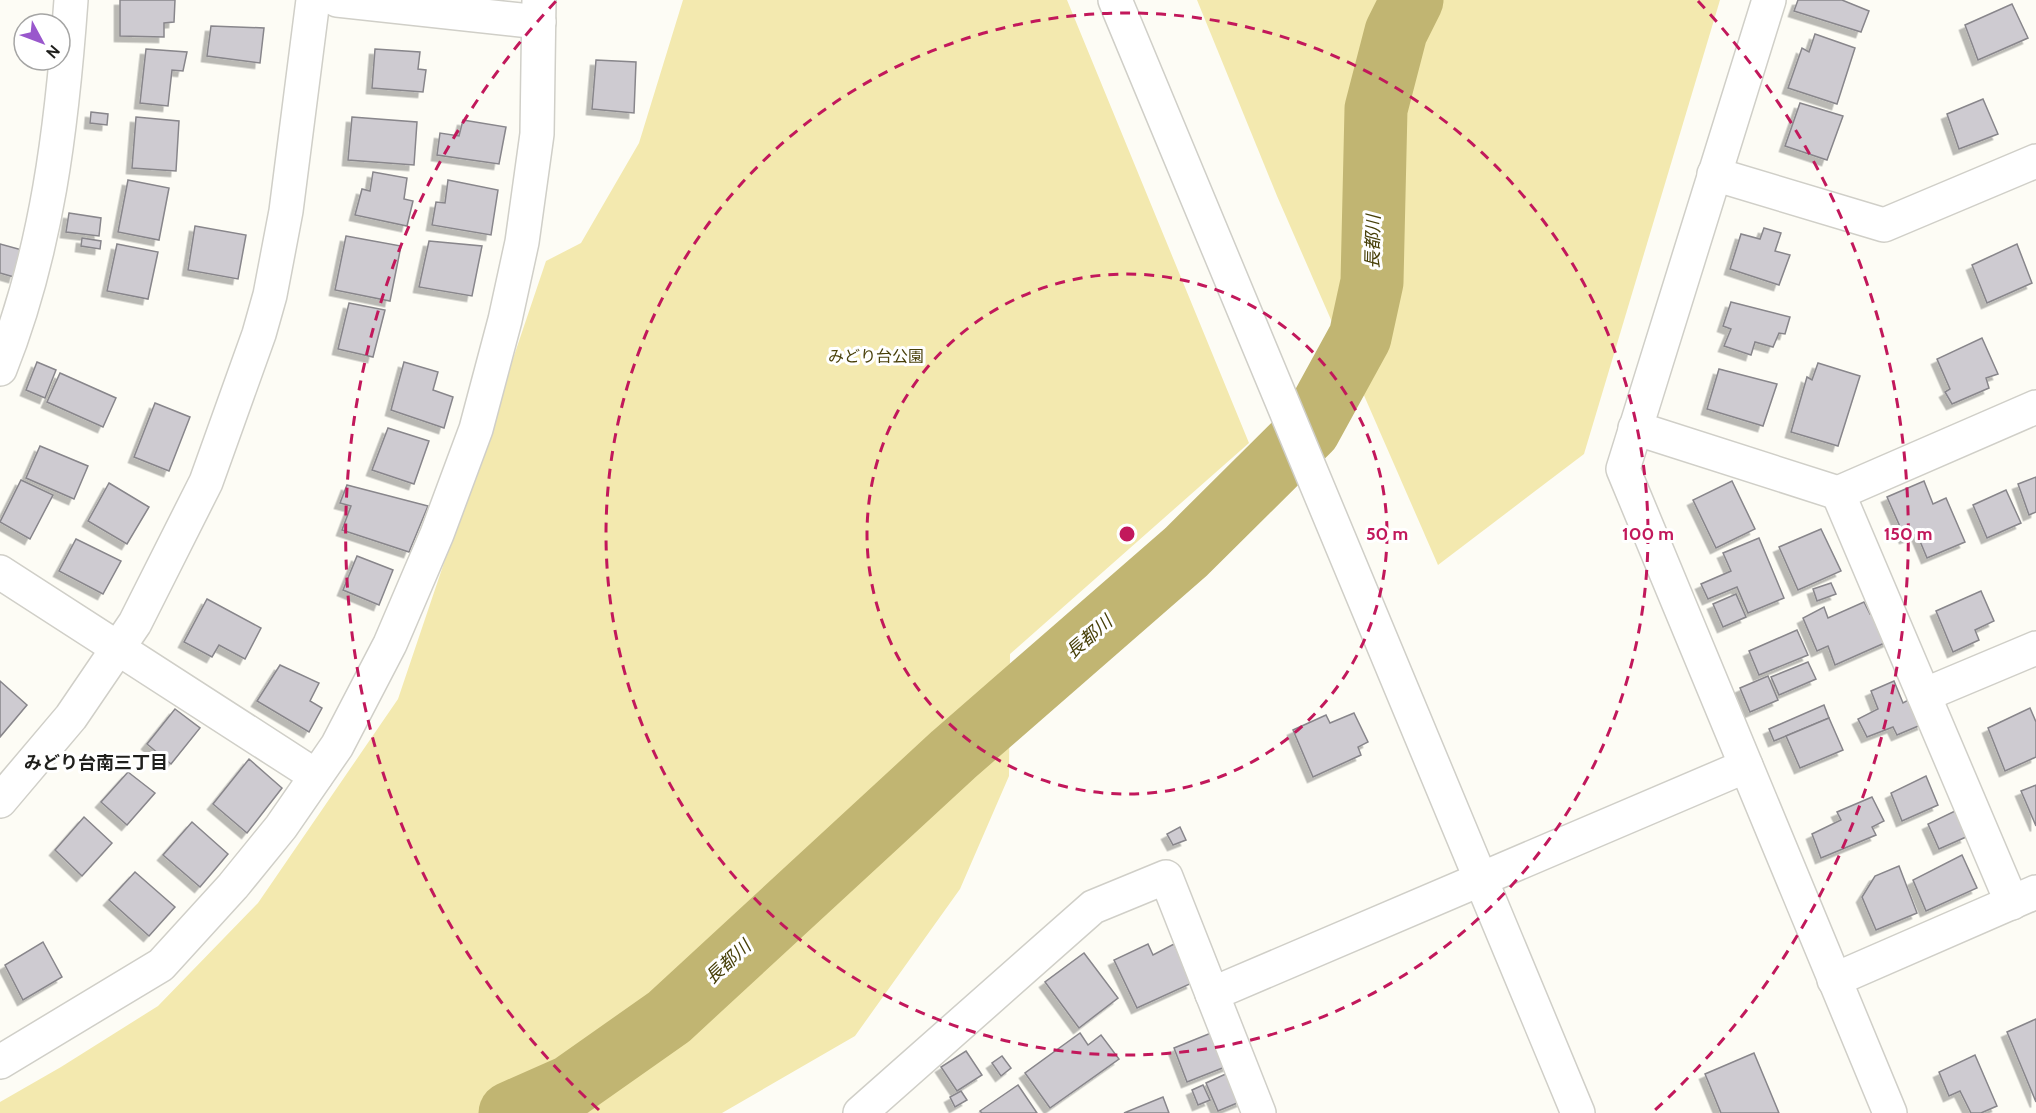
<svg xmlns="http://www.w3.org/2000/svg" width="2036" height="1113" viewBox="0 0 2036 1113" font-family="Cabin,'Noto Sans JP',sans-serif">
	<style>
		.green { fill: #f3e9af }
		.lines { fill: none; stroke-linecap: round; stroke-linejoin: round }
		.river { stroke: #c1b572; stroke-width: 63 }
		.building { fill: #cecbd1; stroke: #88868b; stroke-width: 1.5; filter: url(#shadow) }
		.minor-casing { stroke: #d0cfc8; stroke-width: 36 }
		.minor { stroke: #fff; stroke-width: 33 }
		.ring { fill: none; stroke: #c2185b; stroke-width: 3; stroke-dasharray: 10 8 }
		.labels { text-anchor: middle; stroke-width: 6; stroke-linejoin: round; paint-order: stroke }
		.park-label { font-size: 16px; fill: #483f08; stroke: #fff }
		.water-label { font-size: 18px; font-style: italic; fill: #484009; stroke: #fff }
		.neighbourhood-label { font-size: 18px; font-weight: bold; fill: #1f1f1c; stroke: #fff }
		.centre { fill: #c2185b; stroke: #fff; stroke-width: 3 }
		.ring-label { font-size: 18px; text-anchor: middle; font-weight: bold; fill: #c2185b; stroke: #fff; stroke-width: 6; stroke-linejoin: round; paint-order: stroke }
	</style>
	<defs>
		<filter id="shadow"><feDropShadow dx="-5.5" dy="5.5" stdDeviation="0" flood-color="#0004"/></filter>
	</defs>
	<rect width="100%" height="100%" fill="#fdfcf5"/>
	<!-- green -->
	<g class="green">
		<polygon points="683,0 1067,0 1249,443 1010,654 1009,776 960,889 855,1036 722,1113 0,1113 0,1102 61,1067 158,1006 258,903 398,699 546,261 581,243 639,143"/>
		<polygon points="1197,0 1720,0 1584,454 1438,565 1277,196"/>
	</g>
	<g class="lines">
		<!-- river -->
		<polyline class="river" points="510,1113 571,1086 669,1017 953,755 1186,552 1309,430 1360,337 1372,282 1376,109 1396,32 1412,0"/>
	</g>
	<!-- building -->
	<g class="building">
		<polygon points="120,0 175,0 174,22 164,23 164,37 120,36"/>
		<polygon points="1798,0 1842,0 1869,11 1861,32 1794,11"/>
		<polygon points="2012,4 2028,38 1978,60 1965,25"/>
		<polygon points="211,26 264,28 260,63 207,56"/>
		<polygon points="1815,34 1855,48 1837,104 1788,88 1802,48 1809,52"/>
		<polygon points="146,49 187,52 183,71 172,70 168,106 140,103"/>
		<polygon points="375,49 420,52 418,69 426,70 423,92 372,88"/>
		<polygon points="596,60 636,62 634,113 592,109"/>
		<polygon points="1983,99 1998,134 1959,149 1947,114"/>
		<polygon points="1800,103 1843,116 1827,160 1785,146"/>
		<polygon points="91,112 108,114 107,125 90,123"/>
		<polygon points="136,117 179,121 176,171 132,168"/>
		<polygon points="352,117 417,122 414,165 348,160"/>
		<polygon points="463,120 506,127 499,164 437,155 440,133 459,136"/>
		<polygon points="373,172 407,178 404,199 413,201 407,226 355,215 362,189 370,191"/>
		<polygon points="128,180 169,188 159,240 118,232"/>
		<polygon points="448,180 498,190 491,235 432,225 436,202 445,203"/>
		<polygon points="69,213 101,218 99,236 66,232"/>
		<polygon points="195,226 246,235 238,279 188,270"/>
		<polygon points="1764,228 1781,233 1775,251 1790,255 1779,285 1730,269 1741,234 1760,239"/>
		<polygon points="346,236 401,246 390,301 335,290"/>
		<polygon points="82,238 101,241 100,249 81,246"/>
		<polygon points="429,241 482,246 472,296 419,287"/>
		<polygon points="0,244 22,250 14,277 0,273"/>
		<polygon points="117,244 158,252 148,299 107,291"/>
		<polygon points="2017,244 2032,283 1987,303 1972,265"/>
		<polygon points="1731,302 1790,317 1785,334 1779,333 1773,347 1755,342 1751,355 1724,346 1731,329 1723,326"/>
		<polygon points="349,303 385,310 373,357 338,349"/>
		<polygon points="1982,338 1998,374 1986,378 1989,388 1952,404 1945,392 1950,389 1937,359"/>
		<polygon points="37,362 56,370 45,398 26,390"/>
		<polygon points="404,362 438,372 433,390 453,397 444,428 391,410"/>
		<polygon points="1818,363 1860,376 1838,446 1791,432 1807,377 1812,380"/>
		<polygon points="1719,369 1777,384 1763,426 1707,409"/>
		<polygon points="60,373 116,398 103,427 47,402"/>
		<polygon points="155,403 190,417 169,471 134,457"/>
		<polygon points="388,428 429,441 414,484 372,470"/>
		<polygon points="40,446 88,466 74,499 26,478"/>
		<polygon points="2036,477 2036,512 2029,515 2018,484"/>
		<polygon points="21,480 53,495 30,539 0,522"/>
		<polygon points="1732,481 1755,529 1716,548 1693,500"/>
		<polygon points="1924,481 1933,504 1946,498 1965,542 1927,558 1917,534 1905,538 1887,497"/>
		<polygon points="109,483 149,507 127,544 88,521"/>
		<polygon points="347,485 428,506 409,552 342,530 351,506 340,503"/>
		<polygon points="2006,490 2021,523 1987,538 1973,505"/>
		<polygon points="1821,529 1841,571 1798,590 1779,547"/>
		<polygon points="1759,538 1784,598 1748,613 1737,587 1708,599 1701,584 1731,571 1723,553"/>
		<polygon points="76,539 121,561 103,594 59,571"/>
		<polygon points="357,556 393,570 379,605 343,590"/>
		<polygon points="1831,583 1836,594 1817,601 1813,589"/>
		<polygon points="1981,591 1994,621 1975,630 1979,640 1953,652 1936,611"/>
		<polygon points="1736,594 1746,617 1723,627 1713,604"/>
		<polygon points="207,599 261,628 245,659 219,645 212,657 184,642"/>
		<polygon points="1864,602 1870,614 1876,611 1889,641 1835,665 1828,646 1817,651 1803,618 1824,607 1828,618"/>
		<polygon points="1797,630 1808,655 1759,675 1749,651"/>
		<polygon points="1808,662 1816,679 1779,695 1771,677"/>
		<polygon points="280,665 319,683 310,701 322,708 309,732 257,701"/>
		<polygon points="1768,676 1778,700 1750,712 1740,688"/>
		<polygon points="0,681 27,705 0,737"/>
		<polygon points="1894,681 1903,703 1912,698 1923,724 1897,735 1893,727 1867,737 1858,719 1878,709 1871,691"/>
		<polygon points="1824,705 1829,718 1774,741 1769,729"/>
		<polygon points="2030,708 2036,722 2036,757 2005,771 1988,728"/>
		<polygon points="175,709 200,728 171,764 147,744"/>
		<polygon points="1354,713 1368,742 1358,747 1361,755 1313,777 1293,730 1326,715 1330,723"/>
		<polygon points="1829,718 1843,750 1800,768 1786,736"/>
		<polygon points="249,759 282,788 247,833 213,804"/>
		<polygon points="128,772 155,793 127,825 101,802"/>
		<polygon points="1926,776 1938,805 1902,821 1891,793"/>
		<polygon points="2036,785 2036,826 2021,791"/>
		<polygon points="1872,797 1884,821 1872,827 1876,835 1821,858 1812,834 1841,820 1837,812"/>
		<polygon points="1955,811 1966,837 1939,849 1928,824"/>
		<polygon points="84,817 112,843 82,876 55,850"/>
		<polygon points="192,822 228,854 200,887 163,855"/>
		<polygon points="1180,827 1186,840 1173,845 1167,834"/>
		<polygon points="1962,855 1977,888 1926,911 1913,880"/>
		<polygon points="1899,866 1917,913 1876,930 1862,897 1875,876"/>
		<polygon points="135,872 175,907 149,936 109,900"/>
		<polygon points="43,942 62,977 23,1000 5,965"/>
		<polygon points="1148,944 1153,955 1174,944 1192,983 1137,1008 1114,960"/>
		<polygon points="1084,953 1118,998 1079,1028 1045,982"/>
		<polygon points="2036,1019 2036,1102 2007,1032"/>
		<polygon points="1216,1031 1230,1065 1187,1082 1174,1048"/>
		<polygon points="1080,1033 1088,1045 1101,1035 1119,1059 1050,1108 1025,1073"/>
		<polygon points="966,1051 982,1075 957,1091 941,1067"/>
		<polygon points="1754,1053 1779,1113 1721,1113 1705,1074"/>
		<polygon points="1975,1055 1997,1106 1981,1113 1971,1113 1960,1091 1949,1096 1939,1072"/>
		<polygon points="1002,1056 1011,1068 1001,1076 992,1063"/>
		<polygon points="1230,1072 1242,1101 1218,1111 1206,1083"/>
		<polygon points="1018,1085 1037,1113 982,1113 980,1111"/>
		<polygon points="1203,1085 1210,1100 1198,1105 1192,1090"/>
		<polygon points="961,1091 967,1100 955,1107 950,1097"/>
		<polygon points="1163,1097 1169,1113 1124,1113"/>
	</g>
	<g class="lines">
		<!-- minor casing -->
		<g class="minor-casing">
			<g id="minor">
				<polyline points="337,0 539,22"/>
				<polyline points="1115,0 1578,1113"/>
				<polyline points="1769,0 1623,469 1890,1113"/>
				<polyline points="1714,174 1884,225 2036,161"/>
				<path d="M0,369c47,-117 62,-243 71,-369"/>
				<polyline points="1635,428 1838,493 2036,407"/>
				<polyline points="1838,493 2012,903"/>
				<polyline points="0,572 316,776"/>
				<polyline points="1924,695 2036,648"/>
				<polyline points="0,801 71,717 135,623 206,482 259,334 270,295 286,211 313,0"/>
				<polyline points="1834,980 2036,892"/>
				<polyline points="1212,994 1746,766"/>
				<polyline points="0,1062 161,965 233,886 281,827 337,746 390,644 437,534 476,429 505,320 522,242 537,134 539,0"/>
				<polyline points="860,1113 1093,907 1166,877 1259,1113"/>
			</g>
		</g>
		<!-- minor -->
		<use href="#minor" class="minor"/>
	</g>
	<!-- distance rings -->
	<g class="ring">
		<circle cx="1127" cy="534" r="260"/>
		<circle cx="1127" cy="534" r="521"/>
		<path d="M599 1110A781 781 0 0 1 556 1M1698 1A781 781 0 0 1 1655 1110"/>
	</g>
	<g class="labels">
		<!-- park labels -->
		<g class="park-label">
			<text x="876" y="362">みどり台公園</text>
		</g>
		<!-- water labels -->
		<g class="water-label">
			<text transform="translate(1373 242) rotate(-89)" y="6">長都川</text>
			<text transform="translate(1089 637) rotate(-41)" y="6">長都川</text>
			<text transform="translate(728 962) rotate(-43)" y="6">長都川</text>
		</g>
		<!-- neighbourhood labels -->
		<g class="neighbourhood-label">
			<text x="96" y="769">みどり台南三丁目</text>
		</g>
	</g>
	<circle cx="1127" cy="534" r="9" class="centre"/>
	<g class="ring-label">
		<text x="1387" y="540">50 m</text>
		<text x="1648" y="540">100 m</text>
		<text x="1908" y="540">150 m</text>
	</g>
	<!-- north arrow -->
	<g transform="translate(42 42) rotate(131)"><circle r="28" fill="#ffffff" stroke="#a5a5a4" stroke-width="1.5"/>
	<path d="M0-4.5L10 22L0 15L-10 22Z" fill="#9957cc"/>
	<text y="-9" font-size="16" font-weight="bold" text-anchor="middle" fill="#1f1f1c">N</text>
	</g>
</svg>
